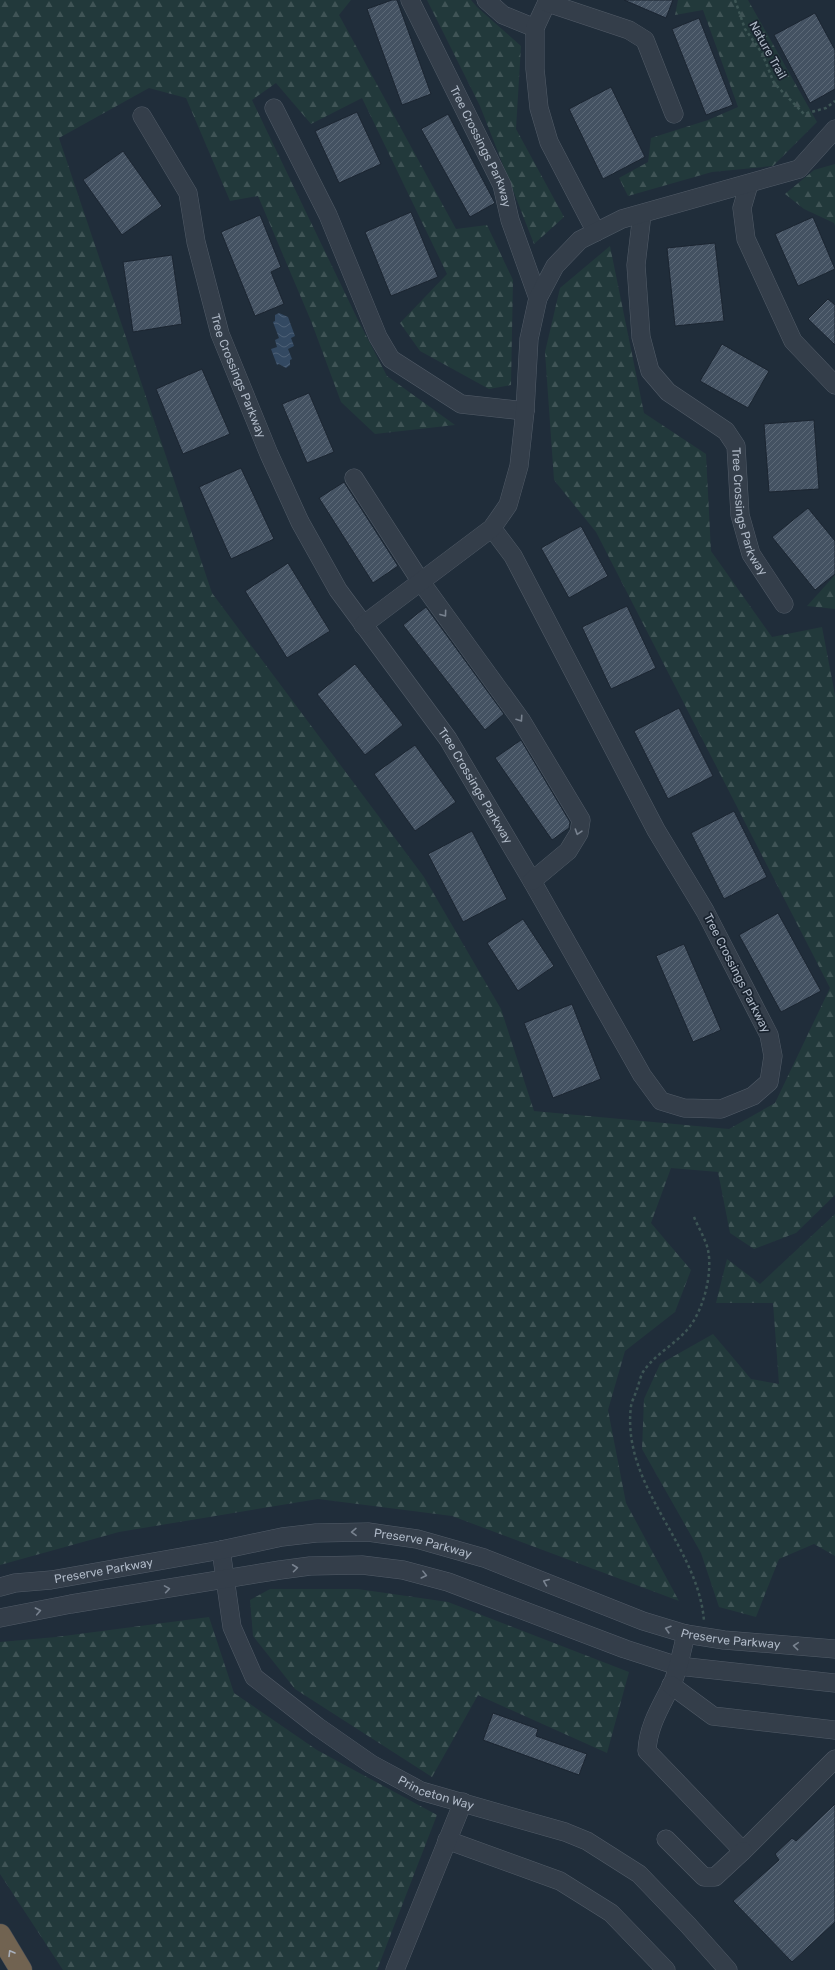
<svg xmlns="http://www.w3.org/2000/svg" width="835" height="1970" viewBox="0 0 835 1970" font-family="Rubik,sans-serif">
	<style>
		.forest { fill: url(#forest-firs) }
		.water { fill: url(#water-waves) }
		.building { fill: url(#building-hatch); stroke: #1b2531 }
		.lines { fill: none; stroke-linecap: round; stroke-linejoin: round }
		.minor-casing { stroke: #525c68; stroke-width: 19 }
		.highway-casing { stroke: #3f4955; stroke-width: 23 }
		.path { stroke: #3d5555; stroke-width: 2.5; stroke-dasharray: 3 3; stroke-linecap: butt }
		.minor { stroke: #343e4a; stroke-width: 18 }
		.highway { stroke: #716351; stroke-width: 22 }
		.oneway { stroke: #78828f }
		.oneway2 { stroke: #a9b0bb }
		.labels { text-anchor: middle; stroke-width: 3.5; stroke-linejoin: round; paint-order: stroke }
		.street-label { font-size: 12px; fill: #afb9c7; stroke: #19232f }
	</style>
	<defs>
		<pattern id="forest-firs" width="22" height="20" patternUnits="userSpaceOnUse"><rect width="22" height="20" fill="#22393b"/><path d="M5 1l3.5 6h-7zM16 11l3.5 6h-7z" fill="#405456"/></pattern>
		<pattern id="water-waves" width="16" height="10" patternUnits="userSpaceOnUse"><rect width="16" height="10" fill="#334962"/><path d="M0 5q4-4 8 0t8 0" fill="none" stroke="#4e6177"/></pattern>
		<pattern id="building-hatch" width="6" height="6" patternUnits="userSpaceOnUse"><rect width="6" height="6" fill="#445262"/><path d="M-1 1l2-2M0 6l6-6M5 7l2-2" fill="none" stroke="#5c6977"/></pattern>
	</defs>
	<rect width="100%" height="100%" fill="#202d3a"/>
	<!-- forest -->
	<g class="forest">
		<polygon points="0,0 351,0 339,15 456,229 487,225 513,280 511,385 489,389 420,351 400,323 447,274 362,98 311,124 276,83 252,100 357,318 387,376 455,425 375,434 341,402 311,321 258,196 230,201 186,98 149,88 59,138 212,593 424,877 501,1009 534,1111 729,1129 775,1103 830,988 596,532 554,480 545,352 560,288 610,246 644,413 706,454 711,551 772,637 822,627 835,695 835,1195 796,1233 754,1249 730,1233 718,1172 671,1168 651,1223 691,1270 675,1312 625,1351 608,1410 626,1503 679,1601 452,1516 318,1499 119,1532 0,1565"/>
		<polygon points="427,0 471,0 477,7 521,46 516,129 564,217 534,244 480,106"/>
		<polygon points="678,0 748,0 817,122 773,166 712,172 628,196 619,178 648,162 651,138 708,120 738,107 703,10 675,15"/>
		<polygon points="835,164 835,226 834,223 804,209 785,194 814,170"/>
		<polygon points="835,575 835,609 807,606"/>
		<polygon points="835,1214 835,1556 814,1544 779,1559 756,1617 719,1607 701,1553 642,1449 644,1399 660,1364 713,1334 751,1379 779,1384 773,1303 716,1303 727,1259 760,1284"/>
		<polygon points="270,1589 358,1589 448,1602 629,1672 607,1753 478,1695 432,1777 295,1689 253,1636 250,1600"/>
		<polygon points="209,1617 234,1693 317,1750 437,1815 377,1970 63,1970 0,1874 0,1642 56,1637"/>
	</g>
	<!-- water -->
	<polygon class="water" points="279,313 288,317 295,336 291,338 294,346 288,349 292,359 290,360 290,365 286,368 279,364 277,365 271,349 277,347 275,340 279,338 273,322 275,321 275,315"/>
	<!-- building -->
	<g class="building">
		<polygon points="392,0 397,0 431,94 402,105 367,9"/>
		<polygon points="624,0 673,0 666,18"/>
		<polygon points="815,13 835,50 835,89 810,103 774,35"/>
		<polygon points="699,18 733,105 706,115 672,29"/>
		<polygon points="611,87 645,157 603,179 569,109"/>
		<polygon points="357,112 381,164 339,183 315,131"/>
		<polygon points="448,114 495,203 470,217 421,129"/>
		<polygon points="123,151 162,206 122,235 83,180"/>
		<polygon points="411,212 438,277 391,296 365,232"/>
		<polygon points="260,215 281,267 271,272 284,304 255,316 221,232"/>
		<polygon points="813,217 835,269 798,286 775,234"/>
		<polygon points="715,243 724,321 675,326 667,248"/>
		<polygon points="172,255 182,324 133,332 123,262"/>
		<polygon points="828,299 835,305 835,345 808,319"/>
		<polygon points="722,344 769,371 748,408 700,381"/>
		<polygon points="202,369 230,434 183,454 156,389"/>
		<polygon points="309,393 334,452 307,463 282,404"/>
		<polygon points="814,420 819,489 769,492 764,424"/>
		<polygon points="241,468 274,539 231,559 199,487"/>
		<polygon points="344,482 398,566 373,583 319,498"/>
		<polygon points="808,508 835,541 835,574 815,590 772,537"/>
		<polygon points="581,526 608,576 569,598 541,548"/>
		<polygon points="288,563 330,631 287,658 245,591"/>
		<polygon points="627,606 656,668 611,689 582,627"/>
		<polygon points="426,607 504,714 485,730 403,625"/>
		<polygon points="355,664 403,725 365,755 317,694"/>
		<polygon points="679,708 713,776 668,799 634,731"/>
		<polygon points="521,740 570,822 569,828 552,840 495,758"/>
		<polygon points="415,745 456,802 415,831 374,774"/>
		<polygon points="734,811 767,877 724,899 691,833"/>
		<polygon points="472,831 507,899 463,922 428,854"/>
		<polygon points="778,913 821,991 781,1012 739,935"/>
		<polygon points="523,919 554,966 518,991 487,943"/>
		<polygon points="684,944 721,1030 693,1042 656,956"/>
		<polygon points="572,1004 601,1079 553,1098 524,1023"/>
		<polygon points="493,1713 538,1729 536,1736 587,1754 579,1775 483,1740"/>
		<polygon points="835,1804 835,1922 792,1962 733,1901 779,1860 775,1854 792,1838 796,1841"/>
	</g>
	<g class="lines">
		<!-- minor casing -->
		<g class="minor-casing">
			<g id="minor">
				<path id="s1" d="M410,0l92,185 8,35 28,78"/>
				<polyline points="486,0 503,15 535,28"/>
				<polyline points="548,0 535,28 535,69 539,108 549,142 596,232"/>
				<polyline points="548,3 629,30 645,40 674,114"/>
				<polyline points="274,108 328,215 378,337 391,359 461,404 525,411"/>
				<path id="s2" d="M142,116l46,77 8,49 24,92 49,120 31,68 38,68 110,149 84,142 110,194 19,26 23,7 37,1 32,-13 16,-14 4,-26 -4,-21 -64,-124 -49,-81 -143,-274 -21,-28"/>
				<polyline points="749,184 742,208 746,239 793,341 835,385"/>
				<path id="s3" d="M642,214l-6,51 5,72 9,34 18,21 58,39 10,15 4,69 11,39 33,50"/>
				<polyline points="354,478 421,582 521,720 581,820 579,833 568,851 532,881"/>
				<polyline points="363,625 492,528 508,505 519,466 525,411 529,339 538,298 555,266 580,240 622,219 799,169 835,129"/>
				<path id="s4" d="M221,1550l11,77 22,50 64,50 53,37 50,27 144,41 22,9 52,33 49,51 40,45"/>
				<path id="s5" d="M0,1587l15,-4 36,-3 170,-30 61,-13 34,-4 52,-1 49,7 67,19 159,63 43,13 38,6 111,9"/>
				<polyline points="0,1618 71,1604 280,1570 310,1566 362,1565 403,1570 448,1582 625,1649 678,1666 835,1683"/>
				<path d="M686,1634c-4,16 -7,33 -13,48 -11,23 -25,43 -26,69l96,100 92,-92"/>
				<polyline points="671,1685 713,1716 835,1730"/>
				<polyline points="666,1839 704,1877 715,1877 743,1851"/>
				<polyline points="447,1840 560,1881 611,1913 666,1970"/>
				<polyline points="395,1970 463,1802"/>
			</g>
		</g>
		<!-- highway casing -->
		<g class="highway-casing">
			<polyline id="highway" points="0,1935 21,1970"/>
		</g>
		<!-- path -->
		<g class="path">
			<polyline points="735,0 745,29 762,53 774,83 804,114 826,108 835,101"/>
			<path d="M694,1217c4,10 12,23 14,33 5,24 -5,62 -21,80 -13,15 -33,25 -44,42 -3,5 -4,12 -6,17 -2,6 -5,12 -6,17 -10,81 67,138 73,215"/>
		</g>
		<!-- minor -->
		<use href="#minor" class="minor"/>
		<!-- highway -->
		<use href="#highway" class="highway"/>
	</g>
	<!-- one-way arrows -->
	<defs><path id="oneway-chevron" d="M-2-3.5L2.5 0L-2 3.5" fill="none" stroke-width="1.6" stroke-linecap="round" stroke-linejoin="round"/></defs>
	<g class="oneway">
		<use href="#oneway-chevron" transform="translate(444 614) rotate(54)"/>
		<use href="#oneway-chevron" transform="translate(520 719) rotate(56)"/>
		<use href="#oneway-chevron" transform="translate(578 832) rotate(108)"/>
		<use href="#oneway-chevron" transform="translate(354 1532) rotate(179)"/>
		<use href="#oneway-chevron" transform="translate(295 1568) rotate(-7)"/>
		<use href="#oneway-chevron" transform="translate(424 1575) rotate(14)"/>
		<use href="#oneway-chevron" transform="translate(546 1582) rotate(-158)"/>
		<use href="#oneway-chevron" transform="translate(167 1589) rotate(-9)"/>
		<use href="#oneway-chevron" transform="translate(38 1611) rotate(-11)"/>
		<use href="#oneway-chevron" transform="translate(668 1629) rotate(-163)"/>
		<use href="#oneway-chevron" transform="translate(796 1646) rotate(-175)"/>
	</g>
	<use class="oneway2" href="#oneway-chevron" transform="translate(11 1953) rotate(-121)"/>
	<g class="labels">
		<!-- street labels -->
		<g class="street-label">
			<text transform="translate(768 50) rotate(61)" y="4">Nature Trail</text>
			<text dy="4" stroke="none"><textPath href="#s1" startOffset="163">Tree Crossings Parkway</textPath></text>
			<text dy="4" stroke="none"><textPath href="#s2" startOffset="280">Tree Crossings Parkway</textPath></text>
			<text dy="4" stroke="none"><textPath href="#s3" startOffset="342">Tree Crossings Parkway</textPath></text>
			<text dy="4" stroke="none"><textPath href="#s2" startOffset="756">Tree Crossings Parkway</textPath></text>
			<text transform="translate(737 973) rotate(63)" y="4">Tree Crossings Parkway</text>
			<text dy="4" stroke="none"><textPath href="#s5" startOffset="429">Preserve Parkway</textPath></text>
			<text dy="4" stroke="none"><textPath href="#s5" startOffset="105">Preserve Parkway</textPath></text>
			<text dy="4" stroke="none"><textPath href="#s5" startOffset="753">Preserve Parkway</textPath></text>
			<text dy="4" stroke="none"><textPath href="#s4" startOffset="350">Princeton Way</textPath></text>
		</g>
	</g>
</svg>
